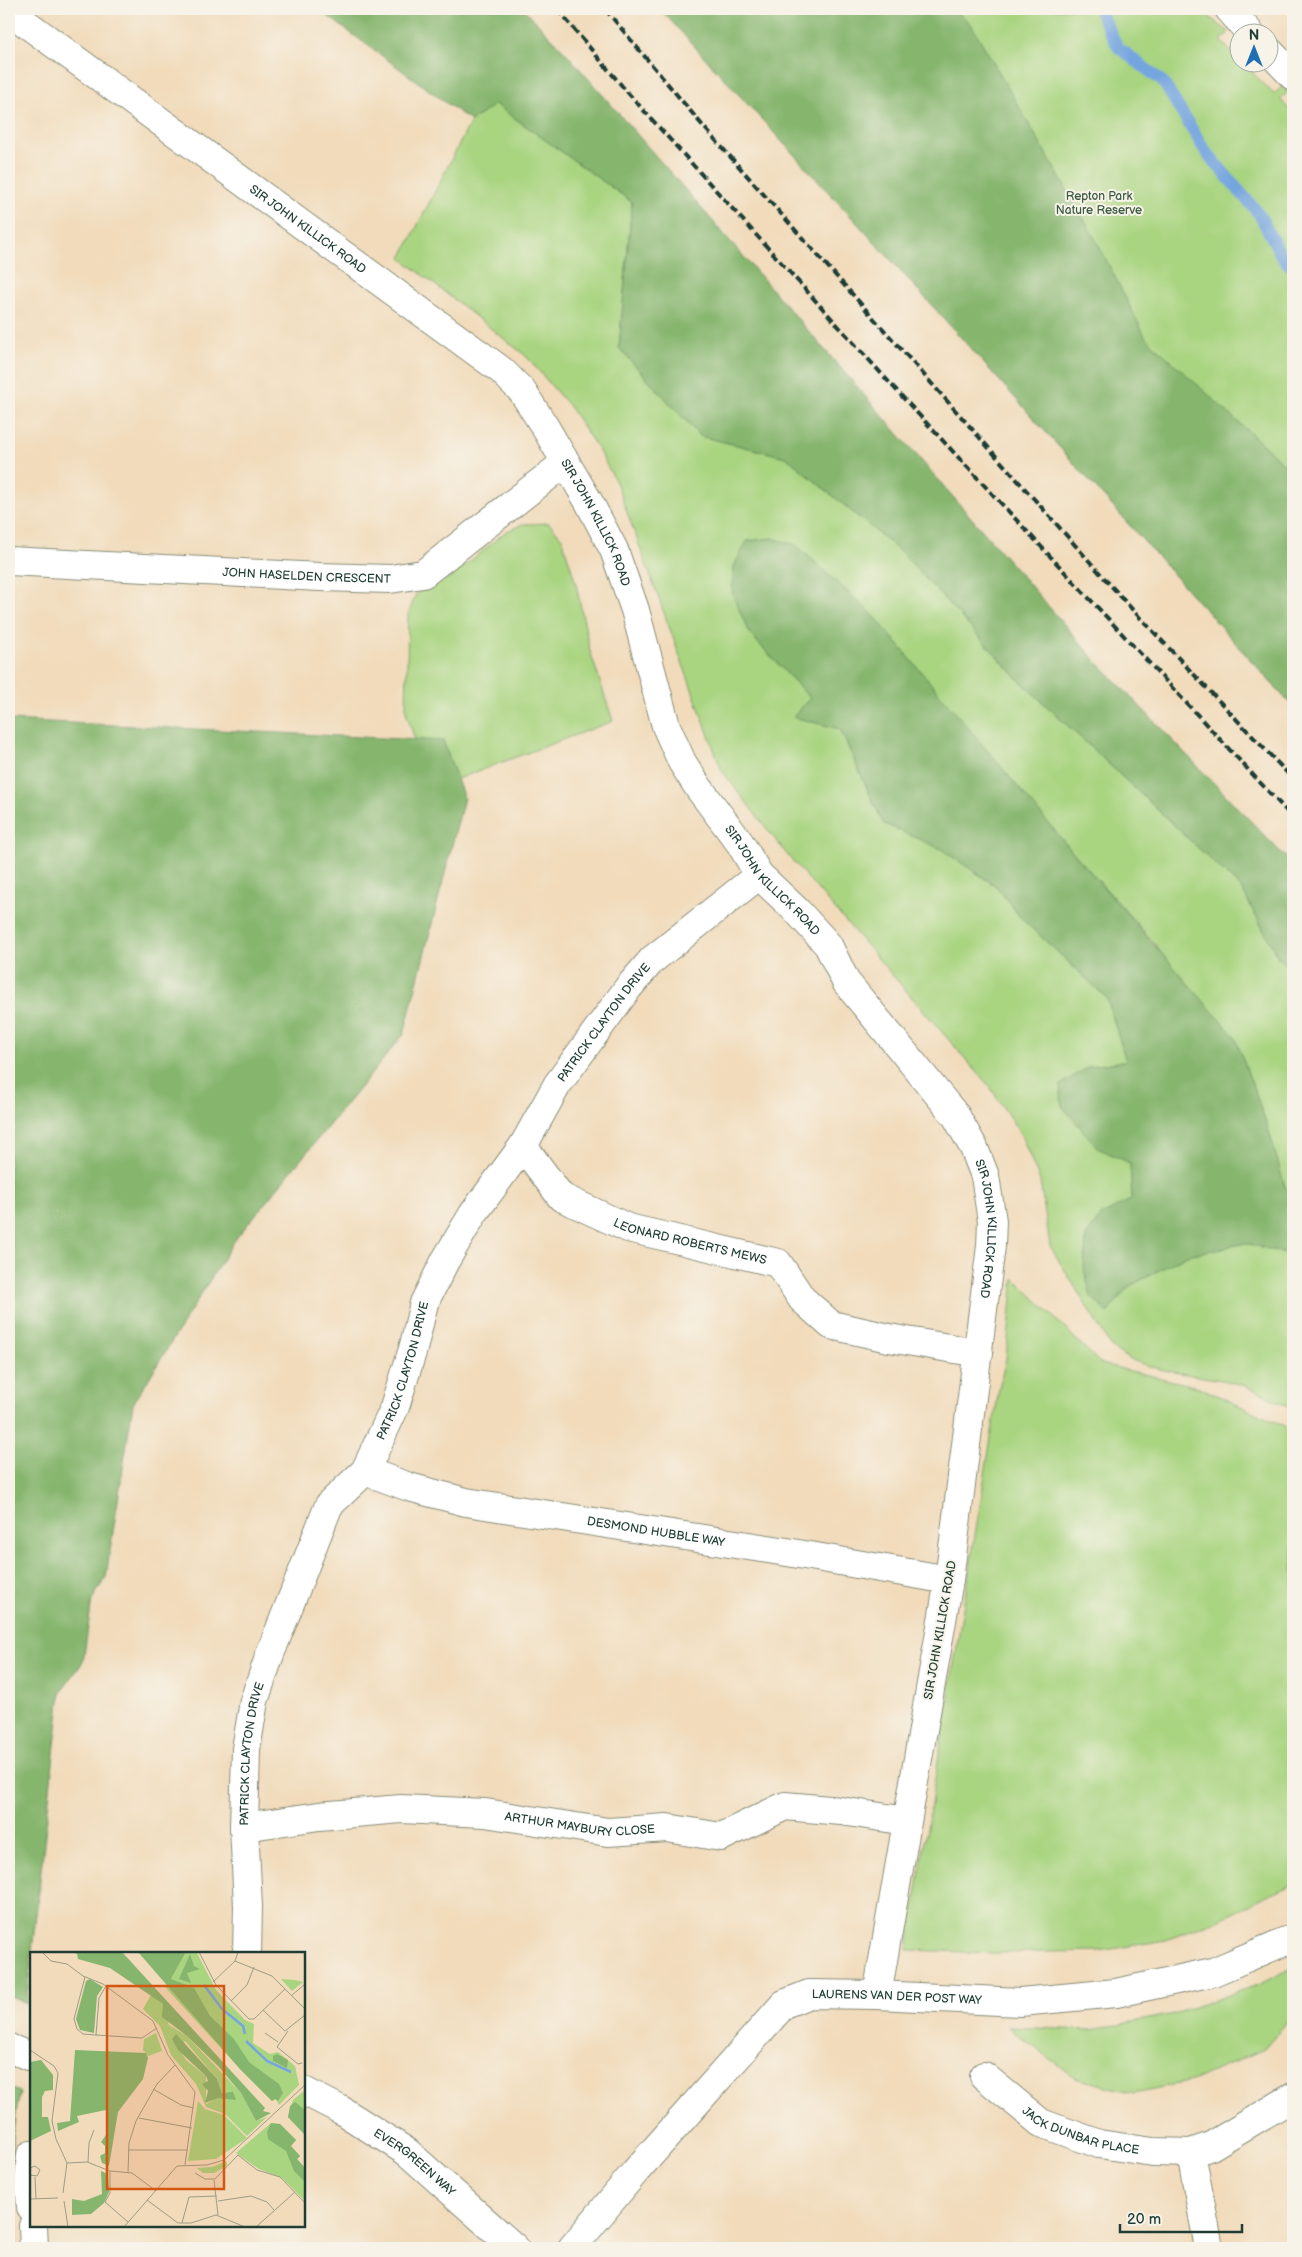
<svg xmlns="http://www.w3.org/2000/svg" width="1302" height="2257" viewBox="0 0 1302 2257" font-family="'Balsamiq Sans',sans-serif">
	<style>
		.green { fill: #a9d480; stroke: #64885a }
		.forest { fill: #86b66e; stroke: #527a51 }
		.lines { fill: none; stroke-linecap: round; stroke-linejoin: round }
		.stream { stroke: #75a5df; stroke-width: 12 }
		.minor-casing { stroke: #888c78; stroke-width: 30 }
		.minor { stroke: #fff; stroke-width: 28 }
		.rail { stroke: #1f3d34; stroke-width: 4; stroke-dasharray: 8 4; stroke-linecap: butt }
		.labels { text-anchor: middle; stroke-width: 4; stroke-linejoin: round; paint-order: stroke }
		.park-label { font-size: 12px; fill: #3b5b43; stroke: #f7f3e8 }
		.street-label { font-size: 12px; fill: #1f3d34; stroke: #f7f3e8 }
		.inset-river { fill: none; stroke: #75a5df; stroke-width: 2.5 }
		.inset-road { fill: none; stroke: #9d9c85; stroke-width: 1 }
		.view { fill: #d45610; fill-opacity: 0.15; stroke: #d45610; stroke-width: 2.5 }
		.inset-edge { fill: none; stroke: #1f3d34; stroke-width: 2.5 }
	</style>
	<rect width="100%" height="100%" fill="#f7f3e8"/>
	<filter id="ink" filterUnits="userSpaceOnUse"><feTurbulence type="fractalNoise" baseFrequency=".02" numOctaves="2"/><feDisplacementMap in="SourceGraphic" scale="10" xChannelSelector="R" yChannelSelector="G"/><feConvolveMatrix kernelMatrix="1 2 1 2 8 2 1 2 1" color-interpolation-filters="sRGB"/></filter>
	<filter id="wash" filterUnits="userSpaceOnUse"><feTurbulence type="fractalNoise" baseFrequency=".0096" numOctaves="4" result="noise"/><feDisplacementMap in="SourceGraphic" scale="20" xChannelSelector="R" yChannelSelector="G"/><feGaussianBlur stdDeviation="1.12" result="paint"/><feColorMatrix in="noise" values="0 0 0 0 0 0 0 0 0 0 0 0 0 0 0 0 0 1.4 0 .05"/><feComposite in="paint" operator="in"/></filter>
	<g filter="url(#wash)">
		<rect width="100%" height="100%" fill="#f1dbbb"/>
		<!-- green -->
		<g class="green">
			<polygon points="671,9 1203,9 1210,18 1229,32 1221,41 1239,59 1240,62 1243,63 1274,94 1283,86 1288,92 1280,99 1293,114 1293,707 902,272"/>
			<path d="M495,104l137,98 -13,146 81,88 86,21 115,95 118,128 222,208 38,71 14,14v221l-8,-7 -17,-59 -112,-183 -85,-95 -321,-216 60,64 -16,19 46,12 43,94 58,26 55,37 25,32 86,80 19,63 -36,5 8,82 32,15 2,37 -30,15 5,98 21,-26 59,-32 59,-12 47,12v154c-15,-7 -30,-16 -45,-22 -44,-15 -98,-10 -136,-39l-62,-102 -10,-65 -19,-46 -31,-48 -205,-235 -63,-81 -106,-289 -20,-36 -28,-41 -42,-49 -125,-98 70,-137z"/>
			<polygon points="549,523 562,538 576,584 590,651 613,721 457,779 443,741 415,740 406,712 408,615 416,594 455,574 505,532 523,524"/>
			<polygon points="1014,1278 1101,1364 1199,1387 1293,1430 1293,1884 1216,1921 1166,1940 1100,1951 997,1953 907,1950 1000,1383 1006,1359"/>
			<polygon points="1293,1967 1293,2016 1264,2049 1192,2081 1134,2093 1075,2078 1008,2027 1091,2030 1174,2014 1258,1985"/>
		</g>
		<!-- forest -->
		<g class="forest">
			<polygon points="318,9 524,9 566,53 1097,662 1293,865 1293,973 1279,959 1241,888 1019,680 901,552 786,457 700,436 619,348 632,202 495,104 471,121"/>
			<polygon points="660,9 954,9 971,24 1097,242 1146,338 1293,472 1293,707 902,272"/>
			<polygon points="772,538 796,545 875,617 1071,850 1235,1037 1268,1128 1285,1187 1293,1194 1293,1255 1246,1243 1187,1255 1128,1287 1107,1313 1091,1297 1084,1269 1086,1236 1102,1215 1132,1199 1130,1163 1098,1148 1062,1106 1060,1085 1090,1066 1126,1061 1107,998 1021,918 996,886 941,849 883,823 840,729 793,717 810,698 750,634 732,594 734,566 747,541"/>
			<polygon points="9,720 443,741 464,798 404,1034 234,1241 133,1404 106,1577 92,1600 83,1662 61,1692 26,2004 9,1995"/>
			<polygon points="9,2088 20,2092 13,2132 13,2225 9,2231"/>
		</g>
		<g class="lines">
			<!-- stream -->
			<polyline class="stream" points="1098,9 1118,47 1163,82 1206,152 1259,214 1283,259 1293,268"/>
		</g>
	</g>
	<g filter="url(#ink)">
		<g class="lines">
			<!-- minor casing -->
			<g class="minor-casing">
				<g id="minor">
					<polyline points="1229,9 1249,32"/>
					<path id="s1" d="M9,11l492,359 21,21 23,36 45,77 24,46 21,60 31,116 16,36 16,25 42,56 19,32 39,37 30,33 18,37 110,134 18,32 11,28 7,45 -1,25 -42,334 -72,415"/>
					<polyline points="1270,52 1293,76"/>
					<path id="s2" d="M9,561l311,16 70,2 33,-5 143,-112"/>
					<path id="s3" d="M523,1146l38,51 67,31 150,35 24,36 29,26 58,13 90,15"/>
					<path id="s4" d="M365,1471l44,16 57,15 321,50 162,28"/>
					<path id="s5" d="M244,1827l75,-11 82,-7 84,4 123,19 59,-4 54,9 64,-31 56,5 66,10"/>
					<path id="s6" d="M247,1953l1,-47 -4,-79 2,-78 8,-48 16,-47 59,-149 36,-34 30,-64 18,-58 11,-46 21,-42 28,-47 50,-68 34,-61 71,-97 24,-28 107,-85"/>
					<polyline points="9,2048 31,2057"/>
					<path id="s7" d="M984,2076l57,47 58,21 54,8 38,1 20,-7 82,-49"/>
					<path id="s8" d="M304,2091l37,19 66,42 108,96"/>
					<polyline points="1191,2153 1209,2248"/>
					<polyline points="31,2155 29,2181 31,2207"/>
					<polyline points="33,2226 34,2248"/>
					<path id="s9" d="M572,2248l63,-76 149,-168 25,-10 68,1 143,7 96,-9 97,-21 80,-34"/>
				</g>
			</g>
			<!-- minor -->
			<use href="#minor" class="minor"/>
			<!-- rail -->
			<g class="rail">
				<polyline points="557,9 628,93 907,402 1293,818"/>
				<polyline points="605,9 703,126 1130,607 1293,779"/>
			</g>
		</g>
	</g>
	<g class="labels">
		<!-- park labels -->
		<g class="park-label">
			<text x="1099" y="200">Repton Park<tspan x="1099" dy="14">Nature Reserve</tspan></text>
		</g>
		<!-- street labels -->
		<g class="street-label">
			<text dy="4" stroke="none"><textPath href="#s1" startOffset="370">SIR JOHN KILLICK ROAD</textPath></text>
			<text dy="4" stroke="none"><textPath href="#s1" startOffset="790">SIR JOHN KILLICK ROAD</textPath></text>
			<text dy="4" stroke="none"><textPath href="#s2" startOffset="298">JOHN HASELDEN CRESCENT</textPath></text>
			<text dy="4" stroke="none"><textPath href="#s1" startOffset="1195">SIR JOHN KILLICK ROAD</textPath></text>
			<text dy="4" stroke="none"><textPath href="#s6" startOffset="1025">PATRICK CLAYTON DRIVE</textPath></text>
			<text dy="4" stroke="none"><textPath href="#s1" startOffset="1615">SIR JOHN KILLICK ROAD</textPath></text>
			<text dy="4" stroke="none"><textPath href="#s3" startOffset="201">LEONARD ROBERTS MEWS</textPath></text>
			<text dy="4" stroke="none"><textPath href="#s6" startOffset="620">PATRICK CLAYTON DRIVE</textPath></text>
			<text dy="4" stroke="none"><textPath href="#s4" startOffset="298">DESMOND HUBBLE WAY</textPath></text>
			<text transform="translate(940 1630) rotate(-80)" y="4">SIR JOHN KILLICK ROAD</text>
			<text dy="4" stroke="none"><textPath href="#s6" startOffset="200">PATRICK CLAYTON DRIVE</textPath></text>
			<text dy="4" stroke="none"><textPath href="#s5" startOffset="338">ARTHUR MAYBURY CLOSE</textPath></text>
			<text dy="4" stroke="none"><textPath href="#s9" startOffset="438">LAURENS VAN DER POST WAY</textPath></text>
			<text dy="4" stroke="none"><textPath href="#s7" startOffset="114">JACK DUNBAR PLACE</textPath></text>
			<text dy="4" stroke="none"><textPath href="#s8" startOffset="132">EVERGREEN WAY</textPath></text>
		</g>
	</g>
	<!-- overview -->
	<g transform="translate(30 1952)">
		<rect width="275" height="275" fill="#f1dbbb"/>
		<path d="M156,0l11,1 19,37 29,30 9,4 -1,19 17,11 8,-2 17,14 4,19 -20,20 -3,-6 -4,2 -32,-32 -74,-81zM251,27l14,1 8,2 -11,9zM121,43l12,9 6,21 18,11 54,57 15,28 11,-4 -20,19 -22,-22 -19,-7 -10,-23 -25,-29 -11,-29 -17,-17zM155,89l32,38 5,14 5,-1 -21,12v-28l-20,-16 -7,-11zM126,81l6,18 -14,5 -5,-6 1,-11zM275,138v45l-17,-18 5,-17zM168,149l7,8 19,6 23,23 -31,21 -28,2zM241,171l9,1 16,16 -5,6 9,10 -3,3 8,9v33l-23,-23 -23,-9 -23,-16zM197,209v5l-13,7h-11l-6,-5 15,-1z" fill="#a9d480" fill-rule="evenodd"/>
		<path d="M43,0h49l143,156 -2,3 8,2 -15,8 -15,-28 -23,-27 -31,-30 -25,-19 1,-13 -53,-36 -32,-9 -1,-5zM108,0h48l-15,27 23,9 16,28 24,23 15,23 30,22 4,9 -5,8 -3,-2 -3,2 -32,-32zM160,2l4,12 6,3 -13,4 4,10 -12,-4zM60,27l13,8 -6,9 -3,37 -14,-3 -4,-11 10,-38zM146,82l41,45 5,14 11,-1 3,8 -18,-2 -13,5 3,-12 -6,-7 6,-3 -2,-5 -28,-26 -6,-11zM45,98l71,3 2,5 -5,21 -25,33 -9,54 -7,-3 -2,-7 5,-3v-7l-4,-4 5,-7v-25l-29,6 2,6 -21,9 -1,-8 13,-2zM247,102l11,6 -1,8 -14,-7v-5zM11,108l12,15v15l-8,1 -3,6v20h6l3,14 -21,10v-79zM265,150l10,8v25l-17,-18 2,-11zM241,171l9,1 16,16 -5,6 9,10 -3,3 8,9v14l-11,-11 -8,-20 -18,-12 -1,-7zM71,219l7,3 1,18 -5,11 -13,11 -19,1v-16l12,2 18,-7z" fill="#86b66e"/>
		<path class="inset-river" d="M174,33l18,24 21,17 2,8M216,89l21,20 24,11"/>
		<path class="inset-road" d="M12,0l9,9 16,3 16,12 20,8 50,37 15,34 27,37 -10,73M169,0l17,33 33,34h5l31,-30M205,9l37,15 33,33M55,25l-11,42 3,10 6,5 13,1 3,-37 7,-12M183,30l22,-21 3,-9M262,43l13,-11M201,49l16,-16 7,-18M233,58l22,21 20,-16M258,79l-11,16 21,17 4,-1M235,81l13,9M66,83l46,3 15,-10M0,98l24,16 4,7 -6,48 4,18 11,24 -4,30M123,137l28,16 13,3M109,166l53,10M98,198h60M58,210l1,-19 5,-13M37,211l20,-1 23,9 22,2 24,18M0,216l5,-2 5,4 -3,6 -7,-1M80,219v22l-5,9 23,20M98,220l1,-29 7,-22 21,-37 18,-19M165,221l10,6h10l23,-24 19,15 23,7 25,26M5,225l1,21M184,228l4,35M0,247l28,-1M117,248l31,23h13l25,-8 29,12M34,249l4,26M188,249l33,-5 16,6 7,8M152,271l7,-26 28,-1M94,275l53,-61 30,-1 17,-5 81,-75M226,275l39,-35"/>
		<path class="view" d="M77,34h117v203h-117z"/>
		<rect width="275" height="275" class="inset-edge"/>
	</g>
	<!-- margin -->
	<rect width="1302" height="2257" fill="none" stroke="#f7f3e8" stroke-width="30"/>
	<!-- north arrow -->
	<g transform="translate(1254 48)"><circle r="24" fill="#f7f3e8" stroke="#a1aaa0"/>
	<path d="M0-4L9 19L0 12L-9 19Z" fill="#1f6fb2"/>
	<text y="-8" font-size="14" font-weight="bold" text-anchor="middle" fill="#1f3d34">N</text>
	</g>
	<!-- scale -->
	<path d="M1120 2224v8h122v-8" fill="none" stroke="#1f3d34" stroke-width="2.5"/>
	<text x="1127" y="2224" font-size="15" fill="#1f3d34" stroke="#f7f3e8" stroke-width="4" paint-order="stroke">20 m</text>
</svg>
